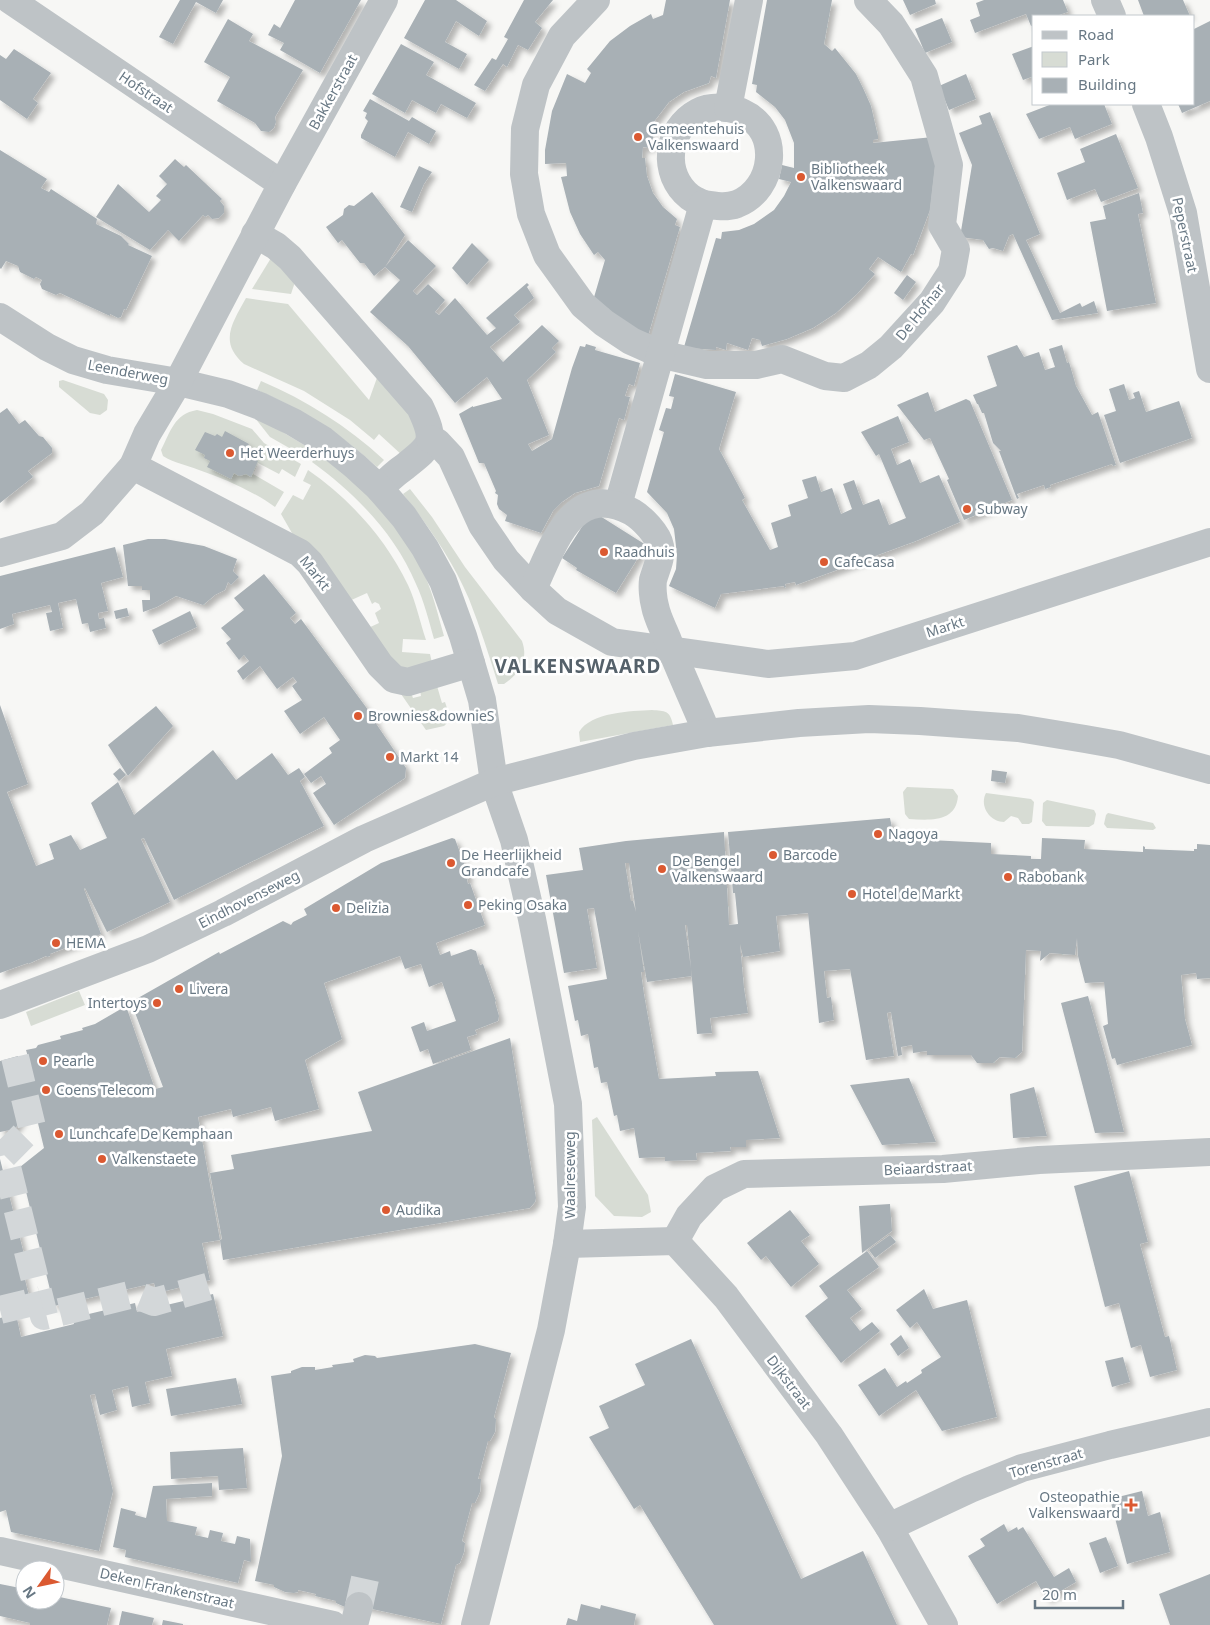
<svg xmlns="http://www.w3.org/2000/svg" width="1210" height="1625" viewBox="0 0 1210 1625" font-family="'Noto Sans',sans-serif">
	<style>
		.green { fill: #d7dcd4 }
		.building { fill: #a8b0b5; fill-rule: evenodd; filter: url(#shadow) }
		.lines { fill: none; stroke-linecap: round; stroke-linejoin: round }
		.minor-tunnel { stroke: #d3d7d9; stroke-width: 28; stroke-dasharray: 28 14; stroke-linecap: butt }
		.minor { stroke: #bec3c6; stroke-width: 28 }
		.poi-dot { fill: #db5931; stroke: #fff; stroke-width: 2 }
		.labels { text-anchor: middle; stroke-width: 5; stroke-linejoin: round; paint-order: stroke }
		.street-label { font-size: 14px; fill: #687884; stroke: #fff }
		.poi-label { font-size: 14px; fill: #687884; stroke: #fff; text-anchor: start }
		.district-label { font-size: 19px; font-weight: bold; letter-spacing: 1px; fill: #55616a; stroke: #fff }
	</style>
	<defs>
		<filter id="shadow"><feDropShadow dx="4.5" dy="4.5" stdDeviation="2.5" flood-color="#0004"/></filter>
	</defs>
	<rect width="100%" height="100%" fill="#f7f7f5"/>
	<!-- green -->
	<g class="green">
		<polygon points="271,258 296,279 291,294 252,289"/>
		<path d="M246,298l42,6 81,96 9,-25 41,48 2,8 -18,25 -24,-22 -5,6 -24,-20 -46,-29 -60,-27c-26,-22 -11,-42 2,-66z"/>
		<polygon points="63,380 104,394 108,400 107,410 100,415 90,413 59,387 59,381"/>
		<path d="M261,381c45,19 86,45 123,79l-7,7c-36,-33 -75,-58 -120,-77z"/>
		<path d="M197,410l16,4 39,15 12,14 37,21 -6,13 -13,-8 -3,5 -21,-11 -5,11 31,18 -9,15c-22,-16 -50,-28 -76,-37 -12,-5 -25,-7 -36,-14l-2,-6c10,-19 13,-36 36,-40z"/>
		<polygon points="255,418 274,427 311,449 305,457 270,437"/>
		<path d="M318,454c43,30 83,72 106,120 9,19 14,41 20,62l-10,3c-5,-18 -10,-38 -18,-55 -21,-50 -60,-90 -104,-122z"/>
		<path d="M308,470c42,29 78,69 100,115 8,17 12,37 18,55l-23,-1 -1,13 28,2 2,9 -30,7 -36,-41 13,-6 -4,-10 6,-4 -2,-5 -4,-2 -3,2 -5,-11 -20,9 -51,-62 -15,-26 12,-19 10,5 8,-15 -8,-4z"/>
		<path d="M410,489l22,28 33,50 57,74c7,19 -3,33 -18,43h-6c-9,-29 -18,-57 -29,-85 -16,-38 -40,-72 -66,-105z"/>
		<polygon points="437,686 442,703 445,702 447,708 435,712 437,720 446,718 447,723 444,726 426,730 401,694 411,693 413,698 421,696 420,690"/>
		<path d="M652,710c13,1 18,0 21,15l-93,17 -1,-10c12,-20 52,-21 73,-22z"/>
		<path d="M907,787l46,2 5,7c-2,27 -29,24 -49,23l-4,-5 -2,-22z"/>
		<path d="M986,793l45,6 3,3 -2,20 -3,2h-7l-4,-6 -7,-2 -7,6c-14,0 -25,-16 -18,-29z"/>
		<polygon points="1047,800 1094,810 1096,814 1094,824 1089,827 1046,826 1042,821 1043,803"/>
		<polygon points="1108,813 1153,823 1156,828 1153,830 1107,828 1104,824 1106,815"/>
		<polygon points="79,991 85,1005 31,1026 26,1012"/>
		<polygon points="597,1117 648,1195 651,1212 642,1217 614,1216 595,1196 592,1120"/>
	</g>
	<!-- building -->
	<g class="building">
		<polygon points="180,0 223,0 216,13 196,2 173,44 159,37"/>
		<polygon points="295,0 361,0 320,73 280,50 284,43 268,35 274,24 280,28"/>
		<polygon points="425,0 456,0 487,21 479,36 456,21 445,42 467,54 459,69 404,38"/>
		<polygon points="524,0 553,0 535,22 542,28 528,50 518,45 507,67 503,64 485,91 474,85 492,58 496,60 508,39 504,37"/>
		<polygon points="666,0 730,0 716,78 711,76 709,83 684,92 669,102 653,123 651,122 646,132 654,134 650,148 643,147 642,158 645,158 647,176 653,193 663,207 677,219 675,225 680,227 648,336 607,314 609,309 592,304 605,260 598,252 594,255 580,234 570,212 561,177 567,176 566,163 545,164 545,150 552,111 567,74 585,83 591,73 587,69 610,41 630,26 651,14 653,19 663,15"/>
		<polygon points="767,0 832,0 824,44 832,51 835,48 856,74 863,88 871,106 878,136 878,139 873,140 873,143 933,137 936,158 930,210 913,255 911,254 901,272 878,257 869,269 875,274 857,294 836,313 813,328 787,339 762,346 760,340 752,338 748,350 727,343 726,350 716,347 716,350 689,348 684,347 716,238 721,239 722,232 739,230 754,224 774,210 784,196 791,182 779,179 782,165 794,168 794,143 785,120 775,107 756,92 757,85 752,84"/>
		<polygon points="903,0 935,0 936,4 910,15"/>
		<polygon points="984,0 1063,0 1068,12 1056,16 1034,16 1034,25 1031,26 1026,14 975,33 970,20 980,16 976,3"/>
		<polygon points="1138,0 1183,0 1190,16 1144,16"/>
		<polygon points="942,18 952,42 925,53 915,29"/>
		<polygon points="228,19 253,34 249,41 303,70 275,117 276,122 274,128 269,132 261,131 255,123 217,101 230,77 204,62"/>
		<polygon points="1210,21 1210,101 1182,113 1178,104 1194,104 1194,29"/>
		<polygon points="401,44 434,62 426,75 476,103 467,118 441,104 436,113 412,100 405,113 372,94"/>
		<polygon points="1034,46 1034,76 1023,80 1012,54"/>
		<polygon points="14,49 51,73 33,99 38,103 27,119 0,100 0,55 6,59"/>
		<polygon points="966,74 976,99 949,110 939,86"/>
		<polygon points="370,99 409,121 412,117 436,131 429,144 408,132 395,157 361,138 361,135 368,121 365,118 367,113 363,111"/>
		<polygon points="1052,104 1104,104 1112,124 1075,139 1070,127 1039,139 1026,114"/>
		<polygon points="990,112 1040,234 1026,240 1060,313 1080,303 1082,307 1094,301 1098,313 1052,320 1013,234 1009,236 1003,251 993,248 989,249 983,240 960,237 972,165 959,133 982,124 979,116"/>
		<polygon points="1116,134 1138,188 1101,202 1095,189 1067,200 1057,173 1085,162 1080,149"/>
		<polygon points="0,150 47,179 41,188 49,192 51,189 97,219 96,224 121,236 129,244 128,245 152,256 126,310 124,309 121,317 118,318 110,314 110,316 60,293 56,295 42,289 40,284 42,280 36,277 34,279 20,272 18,266 6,261 1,269 0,268"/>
		<polygon points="175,159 184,167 186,165 222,199 220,201 224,206 224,213 219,218 212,219 208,215 205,217 203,215 179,241 168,230 150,250 96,217 118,184 149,212 161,200 156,196 167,184 159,176"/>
		<polygon points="419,166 432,172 424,184 412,212 400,207"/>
		<polygon points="372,192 405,235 385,267 408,240 436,266 413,291 417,295 428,284 445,300 435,312 439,315 455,298 487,335 496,328 486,318 527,283 529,285 527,287 534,298 514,315 520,322 490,347 503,362 542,325 559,341 552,348 556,352 527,380 549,435 528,444 532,451 552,439 572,368 580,346 585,347 586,344 596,347 595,350 640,363 634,386 629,384 625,396 630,397 624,420 619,418 599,486 575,493 562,502 553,511 541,533 505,521 507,515 499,509 497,504 498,495 495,493 496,491 484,463 479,463 459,414 473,406 473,407 502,399 487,377 455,403 408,346 370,312 400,280 385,267 374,276 364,263 360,263 342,240 338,243 326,227 343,215 344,209 349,205 354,206"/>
		<polygon points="1139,193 1143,213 1138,214 1156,303 1107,311 1090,222 1106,219 1103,206"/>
		<polygon points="472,243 489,260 467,285 452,268"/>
		<polygon points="907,275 916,282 903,300 894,293"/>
		<polygon points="1017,345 1024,357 1039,352 1045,370 1055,367 1049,349 1062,345 1067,363 1069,362 1076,386 1092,415 1098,412 1116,465 1113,466 1112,464 1050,485 1051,487 1045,489 1044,485 1017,494 1019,498 1017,499 999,451 1001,451 993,443 984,413 982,413 978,404 977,404 973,395 997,386 987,356"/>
		<polygon points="675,374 736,392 719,449 745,498 742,500 770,550 778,547 771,523 791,516 788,505 808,498 802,480 816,476 821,492 832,488 841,514 852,509 843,484 854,480 863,505 879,499 889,525 906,518 879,454 876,456 861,432 898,416 909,442 891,449 897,465 910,459 920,483 939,475 960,522 916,541 796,585 795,582 785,584 786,587 784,588 784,586 721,594 715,608 669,586 676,569 677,555 674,529 667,513 647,492 664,432 659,430 666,408 671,409 674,397 669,396"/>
		<polygon points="1124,384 1129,400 1135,398 1133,393 1139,391 1146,412 1179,401 1192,438 1120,463 1104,415 1116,411 1109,389"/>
		<polygon points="928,392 935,412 966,399 970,401 1012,500 964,520 947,480 949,479 930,438 924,440 897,405"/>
		<polygon points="7,408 19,424 25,420 39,436 43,437 52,448 52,453 28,471 33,477 0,503 0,413"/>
		<polygon points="225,431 249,444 246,449 252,453 250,457 258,461 251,477 246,474 239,476 234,473 231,479 207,467 210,461 204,458 205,455 195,450 205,432 215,436 217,434 222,437"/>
		<polygon points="592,511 646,545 616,593 576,570 577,568 562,558"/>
		<polygon points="148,539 165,539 204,546 237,559 233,571 239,577 231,585 228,582 225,590 215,595 203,605 176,596 157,607 143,612 142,600 150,600 150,590 142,590 142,586 128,586 123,545"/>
		<polygon points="115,547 123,577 101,583 108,611 98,613 99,619 104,618 106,628 90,632 88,623 82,624 76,599 58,603 63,628 50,631 46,613 52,612 50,605 12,614 14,624 0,629 0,576"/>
		<polygon points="264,574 296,613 290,618 295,624 301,619 377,722 375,722 406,768 405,778 334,825 313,793 326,784 321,776 311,783 304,774 332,753 329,748 340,740 324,717 300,734 284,711 302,700 292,686 297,682 293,677 277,689 260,666 243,680 237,671 249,661 244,655 239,660 226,643 231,639 221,628 244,610 234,598"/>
		<polygon points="127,608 129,616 116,619 114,611"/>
		<polygon points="190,611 197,627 159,645 152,630"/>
		<polygon points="0,705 28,784 7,792 36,866 54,859 49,844 71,835 80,850 107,838 91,803 118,782 134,815 213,750 236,780 272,753 288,775 299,768 305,777 300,781 324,826 174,900 144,838 141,839 170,902 107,932 85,888 84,889 101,934 50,954 50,956 47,957 46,956 28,964 28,963 0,973"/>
		<polygon points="156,706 173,726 128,776 108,745"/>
		<polygon points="120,768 126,775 119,781 113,774"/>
		<polygon points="992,770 1007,772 1005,783 991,781"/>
		<path d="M890,818l4,20h6v4h8v-3l83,4v11l40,2v3h10l1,-21 43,2 -1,9 59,3v-6l2,1v2l49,2v-2h3v-5l13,1v133l-13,1 -1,-6 -15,2 4,44 7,26 -75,20 -2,-7 -3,1 -9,-33 5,-2 -4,-42 -19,1 -7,-27 -1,-18 -2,17 -25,-2 -10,8 1,-10 -15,-1 -4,102 -7,6 -15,-1 -7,6h-16l-6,-8h-44v-4l-14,2 -1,-8 -11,2 1,8 -4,1 -7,-44 -4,1 7,43 -28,4 -16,-91 -26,2 3,27 4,-1 3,23 -15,3 -11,-110 -32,3 4,35 -37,6 -3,-13 4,44 4,25 -38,5 2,15 -15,1 -10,-109h-2l7,51 -23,3 -22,3 -9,-51 6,41h-3l3,22 15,85 57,-3 -1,-4 43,-1 22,67 -34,2v7h-16l1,4 -35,2 1,7 -32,1v-4l-26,1 -5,-30 -14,3 -3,-16 -3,1 -7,-34 -6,1 -3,-16 -4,1 -6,-34 -7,2 -3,-16 -3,1 -7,-35 39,-7 -13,-71 -7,1 10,59 -33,5 -18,-98 37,-5 -4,-22 47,-7 98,-9 5,93 9,-1 -3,-31h-2l-5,-61zM625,863h4l7,49 -3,-11h-2z"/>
		<polygon points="452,838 455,839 469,877 467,880 468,884 470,883 485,925 436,943 440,955 450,951 451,956 471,949 476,951 480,965 483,964 496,1001 495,1002 499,1016 498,1021 475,1030 477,1034 467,1037 471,1050 433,1064 428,1049 420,1052 411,1027 424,1022 427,1031 456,1021 442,982 429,987 421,964 405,969 400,956 324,983 342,1039 305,1060 319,1109 275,1121 271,1107 233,1117 231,1109 198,1117 220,1240 202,1243 210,1280 157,1293 154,1283 54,1306 20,1167 44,1148 35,1111 22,1114 22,1118 15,1129 0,1132 0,1061 18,1056 19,1063 29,1060 26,1050 36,1048 38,1045 61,1039 60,1036 83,1030 82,1028 95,1024 126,1006 155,1089 163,1087 131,1002 219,952 220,954 283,921 291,925 293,922 307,915 304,909 381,863"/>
		<polygon points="1088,996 1105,1056 1124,1132 1095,1133 1088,1106 1061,1003"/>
		<polygon points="510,1038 536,1198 535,1202 530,1208 223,1260 220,1240 222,1239 210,1173 234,1169 231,1155 372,1131 358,1092"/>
		<polygon points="909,1078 936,1142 882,1145 850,1085"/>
		<polygon points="1034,1087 1047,1136 1013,1138 1010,1094"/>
		<polygon points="0,1159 25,1258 20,1259 29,1296 0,1303"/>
		<polygon points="1129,1171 1148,1242 1140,1244 1165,1337 1169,1336 1177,1370 1150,1377 1141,1345 1131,1348 1119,1303 1105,1307 1074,1186"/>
		<polygon points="890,1204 892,1231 862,1253 859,1206"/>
		<polygon points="790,1210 810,1235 801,1241 819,1264 791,1287 766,1256 761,1260 747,1243"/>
		<polygon points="890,1235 896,1242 875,1258 869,1250"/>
		<polygon points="867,1251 879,1267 847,1290 862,1309 850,1318 860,1331 872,1322 880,1331 841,1363 805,1316 828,1298 819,1286"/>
		<polygon points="924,1289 933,1309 967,1300 997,1417 942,1431 916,1390 879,1416 858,1385 885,1368 897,1387 906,1381 907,1383 922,1373 921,1370 941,1357 917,1322 910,1328 896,1310"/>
		<polygon points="213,1294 223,1336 166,1349 172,1376 145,1382 150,1403 132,1407 128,1386 112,1390 117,1410 100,1415 95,1394 90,1395 113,1491 99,1551 11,1532 6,1510 0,1512 0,1318 16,1314 21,1337 74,1324 72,1318 135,1303 137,1312"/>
		<polygon points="901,1335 909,1348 898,1356 890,1344"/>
		<polygon points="691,1339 801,1579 863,1551 897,1625 714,1625 640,1505 634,1509 589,1437 609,1428 599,1406 645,1385 635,1364"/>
		<polygon points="475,1344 511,1353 494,1417 496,1419 495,1432 490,1441 488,1441 478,1479 481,1479 480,1492 475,1503 472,1503 462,1541 465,1543 464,1552 460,1563 456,1565 441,1624 349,1604 345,1607 336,1603 336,1601 315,1596 316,1594 298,1590 298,1592 294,1593 285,1592 274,1587 274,1585 255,1581 282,1456 271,1376 291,1373 291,1371 302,1367 315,1367 315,1370 333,1367 332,1365 354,1362 353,1359 365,1355 375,1356 377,1358"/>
		<polygon points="1123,1357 1130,1382 1112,1387 1105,1361"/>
		<polygon points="236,1378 242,1404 171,1416 166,1389"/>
		<polygon points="243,1448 247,1488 219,1490 218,1476 171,1479 170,1452"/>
		<polygon points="212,1483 212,1496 166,1499 167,1521 197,1527 195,1535 208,1538 210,1530 223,1533 221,1541 235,1544 237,1536 250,1539 251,1562 244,1560 238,1583 125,1557 126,1550 113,1547 121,1508 136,1512 135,1515 146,1518 153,1486"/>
		<polygon points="1142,1491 1148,1516 1160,1512 1170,1552 1127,1564 1110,1499"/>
		<polygon points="1004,1524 1008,1532 1017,1527 1018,1530 1023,1527 1054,1577 1069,1568 1076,1582 1047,1599 1036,1581 997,1604 968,1556 985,1546 980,1539"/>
		<polygon points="1106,1537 1118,1566 1100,1573 1089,1543"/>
		<polygon points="1210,1574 1210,1625 1170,1625 1159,1594"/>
		<polygon points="0,1584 25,1589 25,1600 55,1600 55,1596 111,1608 107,1625 30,1625 30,1623 0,1616"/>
		<polygon points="581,1604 600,1609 601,1605 636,1614 634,1625 566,1625 568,1618 577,1621"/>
		<polygon points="122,1611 154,1618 152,1625 119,1625"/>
		<polygon points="163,1620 183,1624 183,1625 162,1625"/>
	</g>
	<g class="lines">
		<!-- minor-tunnel -->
		<g class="minor-tunnel">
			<polyline points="15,1057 32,1127 4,1155 44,1316 134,1294 154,1302 221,1283"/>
			<polyline points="0,1310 41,1300"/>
			<polyline points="359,1606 368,1565"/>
		</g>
		<!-- minor -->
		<g class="minor">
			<polyline points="10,0 282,184"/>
			<polyline points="596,0 562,36 536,85 525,129 524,174 531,214 547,255 583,305 604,323 631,341 660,354 707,365 756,365 782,359 825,376 844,378 869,365 891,347 932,302 952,271 956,249 942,225 949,165 924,76 891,24 868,0"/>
			<polyline points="1105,0 1112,16"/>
			<polyline points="1146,104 1159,137 1183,213 1210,369"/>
			<path d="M703,204c-4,-2 -9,-4 -13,-7 -29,-23 -24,-68 8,-85 9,-5 20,-5 30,-4"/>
			<path d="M255,234l21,12 14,12 130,149c17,36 12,38 -17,61 -9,6 -16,14 -24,20"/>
			<polyline points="0,317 47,347 73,360 107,370 178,382 228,394 260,406 293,422 323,440 355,466 379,488 404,517 425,548 443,581 463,636 482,700 494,782 514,840 532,919 568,1104 572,1207 567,1244 551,1330 475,1625"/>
			<polyline points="430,439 437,442 451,457 482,525 506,560 533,589 557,611 612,642 768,664 855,656 1210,542"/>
			<polyline points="133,466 300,553 310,563 380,665 394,679 408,682 471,663"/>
			<path d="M618,505l85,-301c12,2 23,4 34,0 38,-15 45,-73 6,-91 -5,-3 -10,-4 -15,-5l21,-108"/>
			<polyline points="0,553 62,536 92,513 133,466 147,434 178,382 282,184 384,0"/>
			<path d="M533,589c20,-43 39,-109 99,-77 10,6 26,22 28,34 2,12 -4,23 -7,34 -1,7 0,19 2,26 2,11 8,22 12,32 12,32 27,63 40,95"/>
			<polyline points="0,1005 148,949 223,913 364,839 494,782 634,746 707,733 799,723 869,719 920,721 1018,728 1085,739 1119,745 1210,770"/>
			<polyline points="675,1241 689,1216 715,1188 744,1174 943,1169 1039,1160 1210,1152"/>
			<polyline points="567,1244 675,1241 726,1297 829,1435 889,1527 944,1625"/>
			<polyline points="889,1527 970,1489 1022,1468 1110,1445 1210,1422"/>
			<polyline points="0,1551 333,1625"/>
			<polyline points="354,1625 359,1606"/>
		</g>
	</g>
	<!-- markers -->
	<g class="poi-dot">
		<circle cx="638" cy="137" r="5"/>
		<circle cx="801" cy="177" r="5"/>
		<circle cx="230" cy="453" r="5"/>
		<circle cx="967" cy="509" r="5"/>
		<circle cx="604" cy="552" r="5"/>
		<circle cx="824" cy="562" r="5"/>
		<circle cx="358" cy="716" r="5"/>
		<circle cx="390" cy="757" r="5"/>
		<circle cx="878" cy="834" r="5"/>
		<circle cx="773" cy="855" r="5"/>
		<circle cx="451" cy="863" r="5"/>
		<circle cx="662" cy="869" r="5"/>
		<circle cx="1008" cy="877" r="5"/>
		<circle cx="852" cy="894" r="5"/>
		<circle cx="468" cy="905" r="5"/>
		<circle cx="336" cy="908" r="5"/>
		<circle cx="56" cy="943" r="5"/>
		<circle cx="179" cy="989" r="5"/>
		<circle cx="157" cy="1003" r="5"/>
		<circle cx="43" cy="1061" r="5"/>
		<circle cx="46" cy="1090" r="5"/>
		<circle cx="59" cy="1134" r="5"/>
		<circle cx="102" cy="1159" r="5"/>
		<circle cx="386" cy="1210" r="5"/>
		<path d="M1128.5 1497.5h5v5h5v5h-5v5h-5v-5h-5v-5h5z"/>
	</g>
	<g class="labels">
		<!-- street labels -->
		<g class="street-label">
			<text transform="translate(146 92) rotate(34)" y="5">Hofstraat</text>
			<text transform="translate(333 92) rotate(-61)" y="5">Bakkerstraat</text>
			<text transform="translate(1185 235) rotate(78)" y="5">Peperstraat</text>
			<text transform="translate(920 312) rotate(-51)" y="5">De Hofnar</text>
			<text transform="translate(128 372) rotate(11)" y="5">Leenderweg</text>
			<text transform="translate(315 573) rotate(52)" y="5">Markt</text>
			<text transform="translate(945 627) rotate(-18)" y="5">Markt</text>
			<text transform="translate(249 899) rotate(-27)" y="5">Eindhovenseweg</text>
			<text transform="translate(928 1168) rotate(-3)" y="5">Beiaardstraat</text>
			<text transform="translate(570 1175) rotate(-90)" y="5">Waalreseweg</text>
			<text transform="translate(789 1382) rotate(53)" y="5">Dijkstraat</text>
			<text transform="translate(1046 1463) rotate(-16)" y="5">Torenstraat</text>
			<text transform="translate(167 1588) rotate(13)" y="5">Deken Frankenstraat</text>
		</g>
		<!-- poi labels -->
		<g class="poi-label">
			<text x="648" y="134">Gemeentehuis<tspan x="648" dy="16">Valkenswaard</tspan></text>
			<text x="811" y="174">Bibliotheek<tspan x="811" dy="16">Valkenswaard</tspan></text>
			<text x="240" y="458">Het Weerderhuys</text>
			<text x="977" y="514">Subway</text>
			<text x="614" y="557">Raadhuis</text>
			<text x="834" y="567">CafeCasa</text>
			<text x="368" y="721">Brownies&amp;downieS</text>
			<text x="400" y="762">Markt 14</text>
			<text x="888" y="839">Nagoya</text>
			<text x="461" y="860">De Heerlijkheid<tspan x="461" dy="16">Grandcafe</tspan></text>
			<text x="783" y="860">Barcode</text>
			<text x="672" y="866">De Bengel<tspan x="672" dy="16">Valkenswaard</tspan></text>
			<text x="1018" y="882">Rabobank</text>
			<text x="862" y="899">Hotel de Markt</text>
			<text x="478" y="910">Peking Osaka</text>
			<text x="346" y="913">Delizia</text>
			<text x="66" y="948">HEMA</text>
			<text x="189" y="994">Livera</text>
			<text x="147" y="1008" text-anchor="end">Intertoys</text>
			<text x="53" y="1066">Pearle</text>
			<text x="56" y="1095">Coens Telecom</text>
			<text x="69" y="1139">Lunchcafe De Kemphaan</text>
			<text x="112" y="1164">Valkenstaete</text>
			<text x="396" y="1215">Audika</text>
			<text x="1120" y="1502" text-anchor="end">Osteopathie<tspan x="1120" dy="16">Valkenswaard</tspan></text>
		</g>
		<!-- district labels -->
		<g class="district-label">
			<text x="578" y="673">VALKENSWAARD</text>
		</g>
	</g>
	<!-- legend -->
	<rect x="1032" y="15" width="162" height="90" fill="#ffffff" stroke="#c3c9ce"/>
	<rect x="1042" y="31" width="25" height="8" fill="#bec3c6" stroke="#c3c9ce"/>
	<text x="1078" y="40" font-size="15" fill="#687884">Road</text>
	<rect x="1042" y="52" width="25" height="15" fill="#d7dcd4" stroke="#c3c9ce"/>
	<text x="1078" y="65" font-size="15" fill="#687884">Park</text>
	<rect x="1042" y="78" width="25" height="15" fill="#a8b0b5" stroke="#c3c9ce"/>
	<text x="1078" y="90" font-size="15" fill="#687884">Building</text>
	<!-- north arrow -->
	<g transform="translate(40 1585) rotate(237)"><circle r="24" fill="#ffffff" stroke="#c3c9ce"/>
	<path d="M0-4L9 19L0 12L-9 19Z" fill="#db5931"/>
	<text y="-8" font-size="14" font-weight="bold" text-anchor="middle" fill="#687884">N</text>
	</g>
	<!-- scale -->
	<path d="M1035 1600v8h88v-8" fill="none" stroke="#687884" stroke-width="2.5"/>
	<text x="1042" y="1600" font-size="15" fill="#687884" stroke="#ffffff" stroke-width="4" paint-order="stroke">20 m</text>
</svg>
